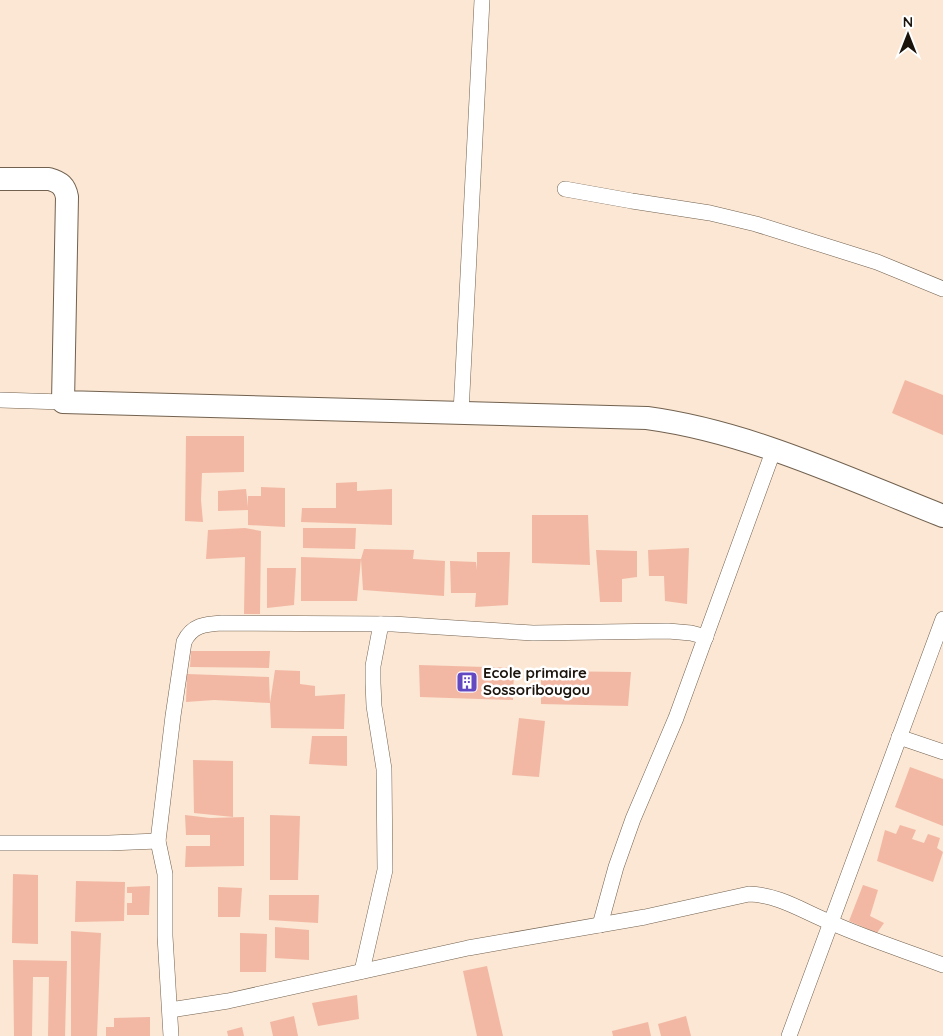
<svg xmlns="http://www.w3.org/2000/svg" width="943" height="1036" viewBox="0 0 943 1036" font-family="Quicksand,sans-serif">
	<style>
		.building { fill: #f2b8a4 }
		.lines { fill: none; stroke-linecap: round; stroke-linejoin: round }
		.street-casing { stroke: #72614f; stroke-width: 16 }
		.secondary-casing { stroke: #72614f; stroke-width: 24 }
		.street { stroke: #fff; stroke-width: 15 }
		.secondary { stroke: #fff; stroke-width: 22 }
		.labels { text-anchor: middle; stroke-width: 5; stroke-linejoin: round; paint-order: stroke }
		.poi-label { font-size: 15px; font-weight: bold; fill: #1b140d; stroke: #fff; text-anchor: start }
	</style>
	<rect width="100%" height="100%" fill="#fbe7d3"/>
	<!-- building -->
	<g class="building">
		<polygon points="905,380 943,395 943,435 892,413"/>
		<polygon points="186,436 244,436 244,472 202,473 201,500 203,522 185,521"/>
		<polygon points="357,482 357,491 392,489 392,525 301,522 302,508 336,508 336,483"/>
		<polygon points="261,487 285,488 285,527 248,525 248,510 218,511 218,491 246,489 248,507 248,496 261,496"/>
		<polygon points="532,515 588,515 590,565 532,563"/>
		<polygon points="245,528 261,531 260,614 244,614 245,557 206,559 208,530"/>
		<polygon points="303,528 356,528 355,549 303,548"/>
		<polygon points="689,548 687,604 665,601 664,576 649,576 648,550"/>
		<polygon points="364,549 414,550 413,559 445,561 444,596 363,590 361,559"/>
		<polygon points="596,550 637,551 637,577 622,579 622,602 600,602"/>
		<polygon points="477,552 510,552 508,605 475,607 476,593 451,593 450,561 476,562 477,570"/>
		<polygon points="301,557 361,559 357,601 301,601"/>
		<polygon points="267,568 296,568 294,605 267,608"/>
		<polygon points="191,651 270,651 269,668 190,667"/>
		<polygon points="419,665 514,668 513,700 420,697"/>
		<polygon points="275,670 300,671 300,684 315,686 315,696 345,694 344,729 271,728 270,703"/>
		<polygon points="541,671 631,672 628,706 541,704"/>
		<polygon points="187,674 269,677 270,703 214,700 186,702"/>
		<polygon points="519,718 545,721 539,777 512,775"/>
		<polygon points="312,736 347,736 347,766 309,764"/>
		<polygon points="193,760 233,761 233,817 194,813"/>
		<polygon points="910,767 943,779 943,826 895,807"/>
		<polygon points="185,815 210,818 244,817 244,866 185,867 186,846 210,846 210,835 186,835"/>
		<polygon points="270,815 300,816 298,880 270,880"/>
		<polygon points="900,825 916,830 912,839 924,843 928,834 940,838 937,848 943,852 933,882 877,861 885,830 896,834"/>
		<polygon points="13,874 38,875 38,944 12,943"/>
		<polygon points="76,881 125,882 124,921 75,922"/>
		<polygon points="863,885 878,890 870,916 884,923 877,933 849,921"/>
		<polygon points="150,886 149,915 127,915 127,903 132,903 132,893 127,893 127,887"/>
		<polygon points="218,887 242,888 240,917 218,917"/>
		<polygon points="269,895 319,895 318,923 269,920"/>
		<polygon points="275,927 309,930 309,960 275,958"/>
		<polygon points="71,931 101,933 97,1036 71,1036"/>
		<polygon points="240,933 267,934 266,972 240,972"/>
		<polygon points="13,960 67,961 65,1036 48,1036 49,977 33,977 32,1036 14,1036"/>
		<polygon points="487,966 503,1036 477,1036 463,971"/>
		<polygon points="357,995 359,1019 318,1026 312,1003"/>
		<polygon points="294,1016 298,1036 273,1036 270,1022"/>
		<polygon points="686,1016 691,1036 661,1036 658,1024"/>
		<polygon points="150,1017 150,1036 106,1036 106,1027 114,1027 114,1018"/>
		<polygon points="648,1022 651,1036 613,1036 612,1031"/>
		<polygon points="242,1027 244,1036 228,1036 227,1031"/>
	</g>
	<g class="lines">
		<!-- street casing -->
		<g class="street-casing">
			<g id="street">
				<polyline points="565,189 632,201 710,213 756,224 877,262 943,289"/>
				<polyline points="0,400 63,402"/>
				<polyline points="461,413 482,0"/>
				<polyline points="899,737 943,752"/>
				<polyline points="0,843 109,843 158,841"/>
				<polyline points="600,925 616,867 633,819 676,718 774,449"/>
				<polyline points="362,971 385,870 384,769 374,706 373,683 373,666 381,624"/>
				<path d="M170,1010l58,-9 240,-53 177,-31 104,-23c31,1 55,18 83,29 36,16 74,28 111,42"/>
				<path d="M171,1036l-6,-100v-62l-7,-33 15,-125 11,-74c8,-17 21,-18 38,-19l171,1 140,9 135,-2 23,2 15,4"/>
				<polyline points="789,1036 943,619"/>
			</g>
		</g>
		<!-- secondary casing -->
		<g class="secondary-casing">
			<path id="secondary" d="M0,179h49c11,3 16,7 18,18l-4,205 584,16c103,14 199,60 296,98"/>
		</g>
		<!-- street -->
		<use href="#street" class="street"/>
		<!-- secondary -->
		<use href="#secondary" class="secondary"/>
	</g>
	<!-- icons -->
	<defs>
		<g id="building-square" transform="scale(1.125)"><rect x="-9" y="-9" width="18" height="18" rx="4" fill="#6349c1" stroke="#fff"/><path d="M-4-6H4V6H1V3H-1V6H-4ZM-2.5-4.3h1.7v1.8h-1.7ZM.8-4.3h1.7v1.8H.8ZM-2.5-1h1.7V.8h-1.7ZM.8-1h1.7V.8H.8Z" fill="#fff"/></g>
	</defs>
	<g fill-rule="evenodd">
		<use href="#building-square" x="467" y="682"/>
	</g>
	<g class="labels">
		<!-- poi labels -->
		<g class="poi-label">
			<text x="483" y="678">Ecole primaire<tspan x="483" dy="17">Sossoribougou</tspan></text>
		</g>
	</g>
	<!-- north arrow -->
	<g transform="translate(908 35)" stroke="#ffffff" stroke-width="4" paint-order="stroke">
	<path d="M0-4L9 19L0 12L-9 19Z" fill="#1b140d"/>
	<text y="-8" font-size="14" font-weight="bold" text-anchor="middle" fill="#1b140d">N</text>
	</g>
</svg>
